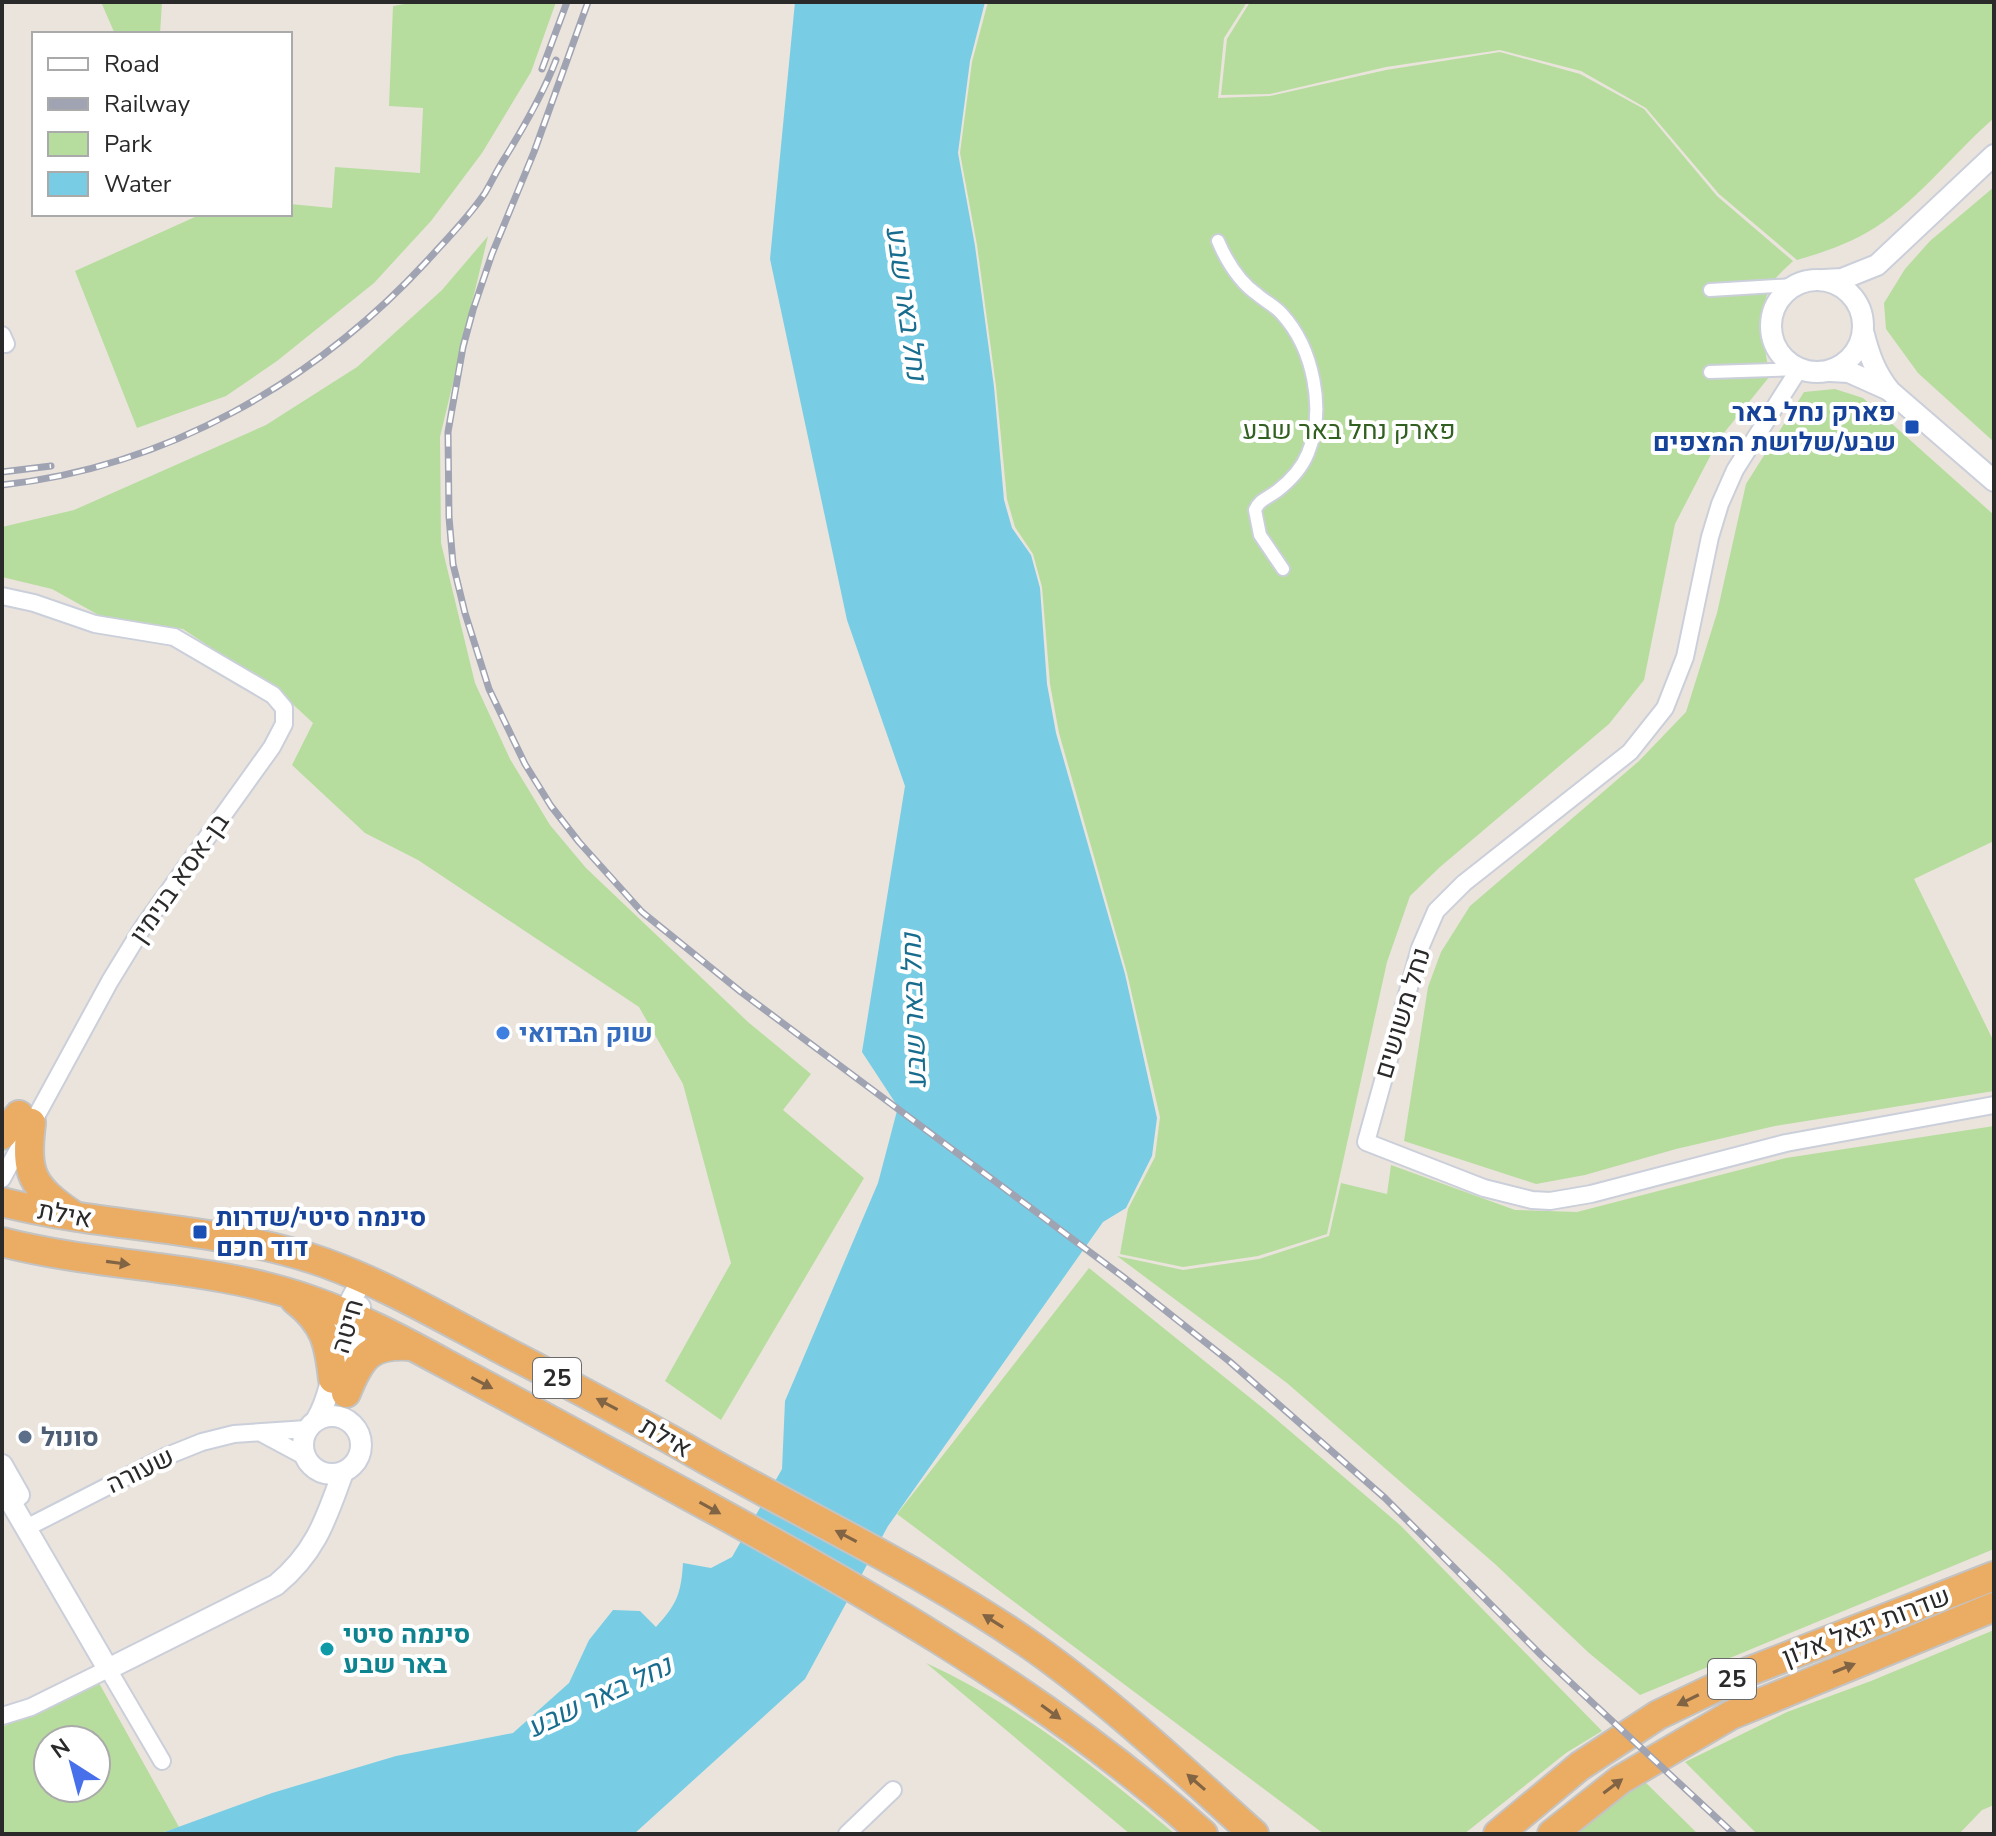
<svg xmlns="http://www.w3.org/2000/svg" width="1996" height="1836" viewBox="0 0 1996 1836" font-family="'Nunito Sans',Heebo,sans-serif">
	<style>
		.green { fill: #b6dd9d; fill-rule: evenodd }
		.water { fill: #78cde4 }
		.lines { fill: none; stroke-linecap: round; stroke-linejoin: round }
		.pedestrian-casing { stroke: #cbcfda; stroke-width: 16 }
		.minor-casing { stroke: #cbcfda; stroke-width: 20 }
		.tertiary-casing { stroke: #cbcfda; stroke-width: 24 }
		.trunk-casing { stroke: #c3c3c3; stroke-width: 32 }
		.pedestrian { stroke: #fff; stroke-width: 12 }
		.minor { stroke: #fff; stroke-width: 16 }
		.tertiary { stroke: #fff; stroke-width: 20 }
		.trunk { stroke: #ebac64; stroke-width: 28 }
		.rail-casing { stroke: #a0a3b2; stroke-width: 7 }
		.rail { stroke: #fff; stroke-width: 4; stroke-dasharray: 12; stroke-linecap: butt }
		.oneway { fill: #816444 }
		.transit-dot { fill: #1a4fb4; stroke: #fff; stroke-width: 3 }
		.shop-dot { fill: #3f7fe0; stroke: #fff; stroke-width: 3 }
		.service-dot { fill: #5c6f8a; stroke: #fff; stroke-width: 3 }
		.culture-dot { fill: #0f9aa8; stroke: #fff; stroke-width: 3 }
		.labels { text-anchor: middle; stroke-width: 8; stroke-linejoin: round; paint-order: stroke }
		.shield { fill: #fff; stroke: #6a6a6a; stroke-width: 2 }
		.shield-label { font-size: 24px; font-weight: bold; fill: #2a2a2a }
		.transit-label { font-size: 26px; font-weight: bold; fill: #164399; stroke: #fff; text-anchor: end }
		.park-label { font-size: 26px; fill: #316020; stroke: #fff }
		.street-label { font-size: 26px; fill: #2a2a2a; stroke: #fff }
		.shop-label { font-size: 26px; font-weight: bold; fill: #366cbe; stroke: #fff; text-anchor: start }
		.service-label { font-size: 26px; font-weight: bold; fill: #4e5e75; stroke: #fff; text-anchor: start }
		.culture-label { font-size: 26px; font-weight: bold; fill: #0d838f; stroke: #fff; text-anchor: start }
		.water-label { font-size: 28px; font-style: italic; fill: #186d8f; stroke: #fff }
	</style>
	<rect width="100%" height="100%" fill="#eae4dd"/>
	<!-- green -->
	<g class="green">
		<polygon points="101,2 162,2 160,34 115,34"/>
		<polygon points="416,2 556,2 531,72 482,153 431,221 374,283 277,361 226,396 137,428 75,271 195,217 194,214 290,214 290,204 332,208 335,167 420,173 423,108 389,106 393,6"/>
		<path d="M988,2h259l-23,36 -6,60 52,-2 116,-26 114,-18 80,22 64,35 73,87 76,65c-7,7 -17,15 -22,24 -14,29 -7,61 -1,91l-51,63 -44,85 -31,156 -35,44 -169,143 -30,29 -23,66 -60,272 -69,22 -75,11 -63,-13 8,-45 27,-52 5,-40 -33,-144 -68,-240 -9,-49 -8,-97 -9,-33 -18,-27 -8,-28 -11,-113 -19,-141 -17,-92 12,-91z"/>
		<path d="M1250,2h744v116c-40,35 -74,80 -118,109 -25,16 -51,25 -79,33l-78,-66 -73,-86 -65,-37 -81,-21 -114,17 -116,27 -49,1 6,-56z"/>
		<polygon points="1994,187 1994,442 1918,373 1886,329 1884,303 1905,269 1930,241"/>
		<polygon points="488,236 440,437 441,543 475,683 510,759 550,825 586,868 748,1022 811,1074 783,1110 864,1178 721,1420 665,1381 731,1263 683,1084 639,1007 418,860 365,833 292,765 313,723 284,696 183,629 104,618 52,589 2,577 2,527 74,510 266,425 357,367 442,290"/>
		<polygon points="1835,389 1863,398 1994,515 1994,841 1914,879 1994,1042 1994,1091 1775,1126 1676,1149 1585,1175 1536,1184 1404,1141 1428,987 1441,952 1470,906 1639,761 1686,712 1717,613 1746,484 1804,392"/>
		<polygon points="1994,1126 1994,1549 1640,1695 1589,1653 1495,1564 1287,1383 1117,1256 1183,1270 1259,1259 1329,1236 1341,1183 1387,1194 1391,1165 1515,1210 1577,1212 1786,1158"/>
		<polygon points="1089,1268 1264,1409 1400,1525 1602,1731 1566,1753 1464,1834 1324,1834 897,1514"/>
		<polygon points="1994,1630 1994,1805 1982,1810 1959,1834 1757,1834 1685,1762 1787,1712 1871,1681"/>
		<path d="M926,1663c94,43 170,105 249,171h-45z"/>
		<path d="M99,1683l80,144 -21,7h-156v-107zM48,1740h48v48h-48z"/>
		<polygon points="1643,1780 1698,1834 1576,1834"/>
	</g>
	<!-- water -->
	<path class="water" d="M795,2h190l-15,59 -12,92 17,93 19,141 10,113 8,28 19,27 9,33 7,96 9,49 69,241 32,144 -5,38 -26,52 -23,14 -215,304 -83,153 -171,155h-475l113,-41 124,-37 117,-23 56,-50 20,-43 24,-30 27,1 16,16c21,-23 25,-33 27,-64l28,5 21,-11 50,-88 3,-68 93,-218 20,-76 -36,-55 43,-266 -58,-166 -77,-361z"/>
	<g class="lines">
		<!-- pedestrian casing -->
		<g class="pedestrian-casing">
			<g id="pedestrian">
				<path d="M1218,241c9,21 21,41 40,54 8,7 17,11 24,19 31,34 44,95 26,139 -6,15 -18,28 -31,38 -9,7 -17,8 -22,19l5,25 23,34"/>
				<polyline points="1710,290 1794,285"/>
				<polyline points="1710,372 1799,369"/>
			</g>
		</g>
		<!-- minor casing -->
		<g class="minor-casing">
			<g id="minor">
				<polyline points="2,335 6,344"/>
				<polyline points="1799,369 1735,470 1720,504 1710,537 1685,657 1665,708 1630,752 1464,883 1436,911 1420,948 1366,1142 1484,1188 1532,1200 1550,1201 1591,1194 1786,1143 1994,1105"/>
				<polyline points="2,596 34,603 95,624 174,637 273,695 284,708 284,724 272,747 143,927 110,981 2,1179"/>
				<polyline points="263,1434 304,1456"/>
				<polyline points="26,1528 167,1456 202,1442 234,1434 307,1429"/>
				<polyline points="2,1716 31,1707 108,1669 162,1761"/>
				<polyline points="847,1834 893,1790"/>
			</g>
		</g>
		<!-- tertiary casing -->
		<g class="tertiary-casing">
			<g id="tertiary">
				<circle cx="1817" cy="326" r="46"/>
				<polyline points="1824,280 1842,279 1877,265 1994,155"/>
				<path d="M1863,331c6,24 12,41 27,60l104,90"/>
				<polyline points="1830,371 1849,372 1887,389"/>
				<polyline points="349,1378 360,1307"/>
				<circle cx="332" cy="1445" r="29"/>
				<path d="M317,1419c19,-34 16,-70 28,-106 4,-11 12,-23 17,-34"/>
				<polyline points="2,1465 19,1495"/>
				<path d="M2,1487l106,182 168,-84c40,-33 50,-66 67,-113"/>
			</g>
		</g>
		<!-- trunk casing -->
		<g class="trunk-casing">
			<g id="trunk">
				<path d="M31,1123c-6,51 0,63 42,92"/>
				<polyline points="2,1135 19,1115"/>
				<path d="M2,1202c106,27 219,24 323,61 61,22 117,55 174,85 65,34 131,68 195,105 114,65 234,120 342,196 77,55 148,122 218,185"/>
				<path d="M2,1242c101,26 209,23 308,58 47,16 92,40 136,64 56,30 112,60 168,91 205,112 413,221 589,379"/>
				<path d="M295,1300c30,23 34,43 38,79"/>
				<path d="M346,1393c15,-37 24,-50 66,-47"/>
				<polyline points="1498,1834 1580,1766 1658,1715 1750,1671 1994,1576"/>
				<polyline points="1552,1834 1620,1780 1731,1715 1994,1607"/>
			</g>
		</g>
		<!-- pedestrian -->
		<use href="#pedestrian" class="pedestrian"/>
		<!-- minor -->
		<use href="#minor" class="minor"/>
		<!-- tertiary -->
		<use href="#tertiary" class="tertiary"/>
		<!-- trunk -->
		<use href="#trunk" class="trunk"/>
		<!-- rail casing -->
		<g class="rail-casing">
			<g id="rail">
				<polyline points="588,2 534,152 492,254 473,310 463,347 448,432 449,517 453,564 465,613 489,689 525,764 551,806 579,842 642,912 741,992 1122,1276 1229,1361 1385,1498 1541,1655 1734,1834"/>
				<polyline points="542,69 567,2"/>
				<polyline points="2,472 51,466"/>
				<path d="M2,485c164,-18 313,-103 424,-223 20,-22 42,-44 59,-69 7,-12 13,-25 21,-37 19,-31 37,-62 50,-96"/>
			</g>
		</g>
		<!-- rail -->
		<use href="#rail" class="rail"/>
	</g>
	<!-- one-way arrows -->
	<defs><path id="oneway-solid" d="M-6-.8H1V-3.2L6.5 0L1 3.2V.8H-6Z" transform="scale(2)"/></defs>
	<g class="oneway">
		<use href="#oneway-solid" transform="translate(118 1263) rotate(8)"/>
		<use href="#oneway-solid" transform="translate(482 1383) rotate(28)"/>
		<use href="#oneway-solid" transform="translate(607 1404) rotate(-152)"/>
		<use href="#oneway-solid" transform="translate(710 1508) rotate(29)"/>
		<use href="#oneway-solid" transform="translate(846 1536) rotate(-152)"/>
		<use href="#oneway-solid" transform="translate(993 1621) rotate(-148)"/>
		<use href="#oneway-solid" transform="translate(1844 1668) rotate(-22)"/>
		<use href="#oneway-solid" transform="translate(1688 1700) rotate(154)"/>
		<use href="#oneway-solid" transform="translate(1051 1712) rotate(36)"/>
		<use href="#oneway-solid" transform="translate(1196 1782) rotate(-139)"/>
		<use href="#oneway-solid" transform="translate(1613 1786) rotate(-37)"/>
	</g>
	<!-- markers -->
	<g class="transit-dot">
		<rect x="1904" y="419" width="16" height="16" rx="4"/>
		<rect x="192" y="1224" width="16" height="16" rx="4"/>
	</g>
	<circle class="shop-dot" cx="503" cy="1033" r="8"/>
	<circle class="service-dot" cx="25" cy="1437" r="8"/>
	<circle class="culture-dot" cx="327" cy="1649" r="8"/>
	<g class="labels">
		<!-- shield labels -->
		<g class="shield">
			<rect x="533" y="1358" width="48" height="40" rx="6"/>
			<rect x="1708" y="1659" width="48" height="40" rx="6"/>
		</g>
		<g class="shield-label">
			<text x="557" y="1386">25</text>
			<text x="1732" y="1687">25</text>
		</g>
		<!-- transit labels -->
		<g class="transit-label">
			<text x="1896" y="421">פארק נחל באר<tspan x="1896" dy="30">שבע/שלושת המצפים</tspan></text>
			<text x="216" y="1226" text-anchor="start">סינמה סיטי/שדרות<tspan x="216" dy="30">דוד חכם</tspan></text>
		</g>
		<!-- park labels -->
		<g class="park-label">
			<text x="1349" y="439">פארק נחל באר שבע</text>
		</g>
		<!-- street labels -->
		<g class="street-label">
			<text transform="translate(179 878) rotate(-55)" y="9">בן-אסא בנימין</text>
			<text transform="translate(1402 1013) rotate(-73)" y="9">נחל משושים</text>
			<text transform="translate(65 1214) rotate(10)" y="9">אילת</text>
			<text transform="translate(347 1326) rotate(-74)" y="9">חיטה</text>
			<text transform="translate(666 1437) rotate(30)" y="9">אילת</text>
			<text transform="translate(140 1470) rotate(-26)" y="9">שעורה</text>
			<text transform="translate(1866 1626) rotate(-21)" y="9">שדרות יגאל אלון</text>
		</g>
		<!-- shop labels -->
		<g class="shop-label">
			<text x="519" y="1042">שוק הבדואי</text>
		</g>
		<!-- service labels -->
		<g class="service-label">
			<text x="41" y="1446">סונול</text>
		</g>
		<!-- culture labels -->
		<g class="culture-label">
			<text x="343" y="1643">סינמה סיטי<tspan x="343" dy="30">באר שבע</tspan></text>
		</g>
		<!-- water labels -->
		<g class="water-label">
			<text transform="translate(907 303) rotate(82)" y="10">נחל באר שבע</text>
			<text transform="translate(913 1011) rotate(-92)" y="10">נחל באר שבע</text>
			<text transform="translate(599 1696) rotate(-25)" y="10">נחל באר שבע</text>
		</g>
	</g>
	<!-- border -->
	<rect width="1996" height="1836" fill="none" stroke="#2a2a2a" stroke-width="8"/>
	<!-- legend -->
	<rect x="32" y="32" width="260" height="184" fill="#ffffff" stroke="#aaaaaa" stroke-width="2"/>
	<rect x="48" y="58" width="40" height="12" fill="#ffffff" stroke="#aaaaaa" stroke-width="2"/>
	<text x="104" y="72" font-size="24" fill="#2a2a2a">Road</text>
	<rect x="48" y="98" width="40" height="12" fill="#a0a3b2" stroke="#aaaaaa" stroke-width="2"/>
	<text x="104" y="112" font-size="24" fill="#2a2a2a">Railway</text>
	<rect x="48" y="132" width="40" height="24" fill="#b6dd9d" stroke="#aaaaaa" stroke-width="2"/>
	<text x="104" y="152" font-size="24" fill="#2a2a2a">Park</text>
	<rect x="48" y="172" width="40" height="24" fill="#78cde4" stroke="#aaaaaa" stroke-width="2"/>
	<text x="104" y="192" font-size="24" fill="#2a2a2a">Water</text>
	<!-- north arrow -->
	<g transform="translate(72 1764) rotate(324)"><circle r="38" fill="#ffffff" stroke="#aaaaaa" stroke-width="2"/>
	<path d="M0-6L14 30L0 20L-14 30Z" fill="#4970eb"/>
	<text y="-12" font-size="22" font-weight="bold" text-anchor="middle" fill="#2a2a2a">N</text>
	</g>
</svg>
